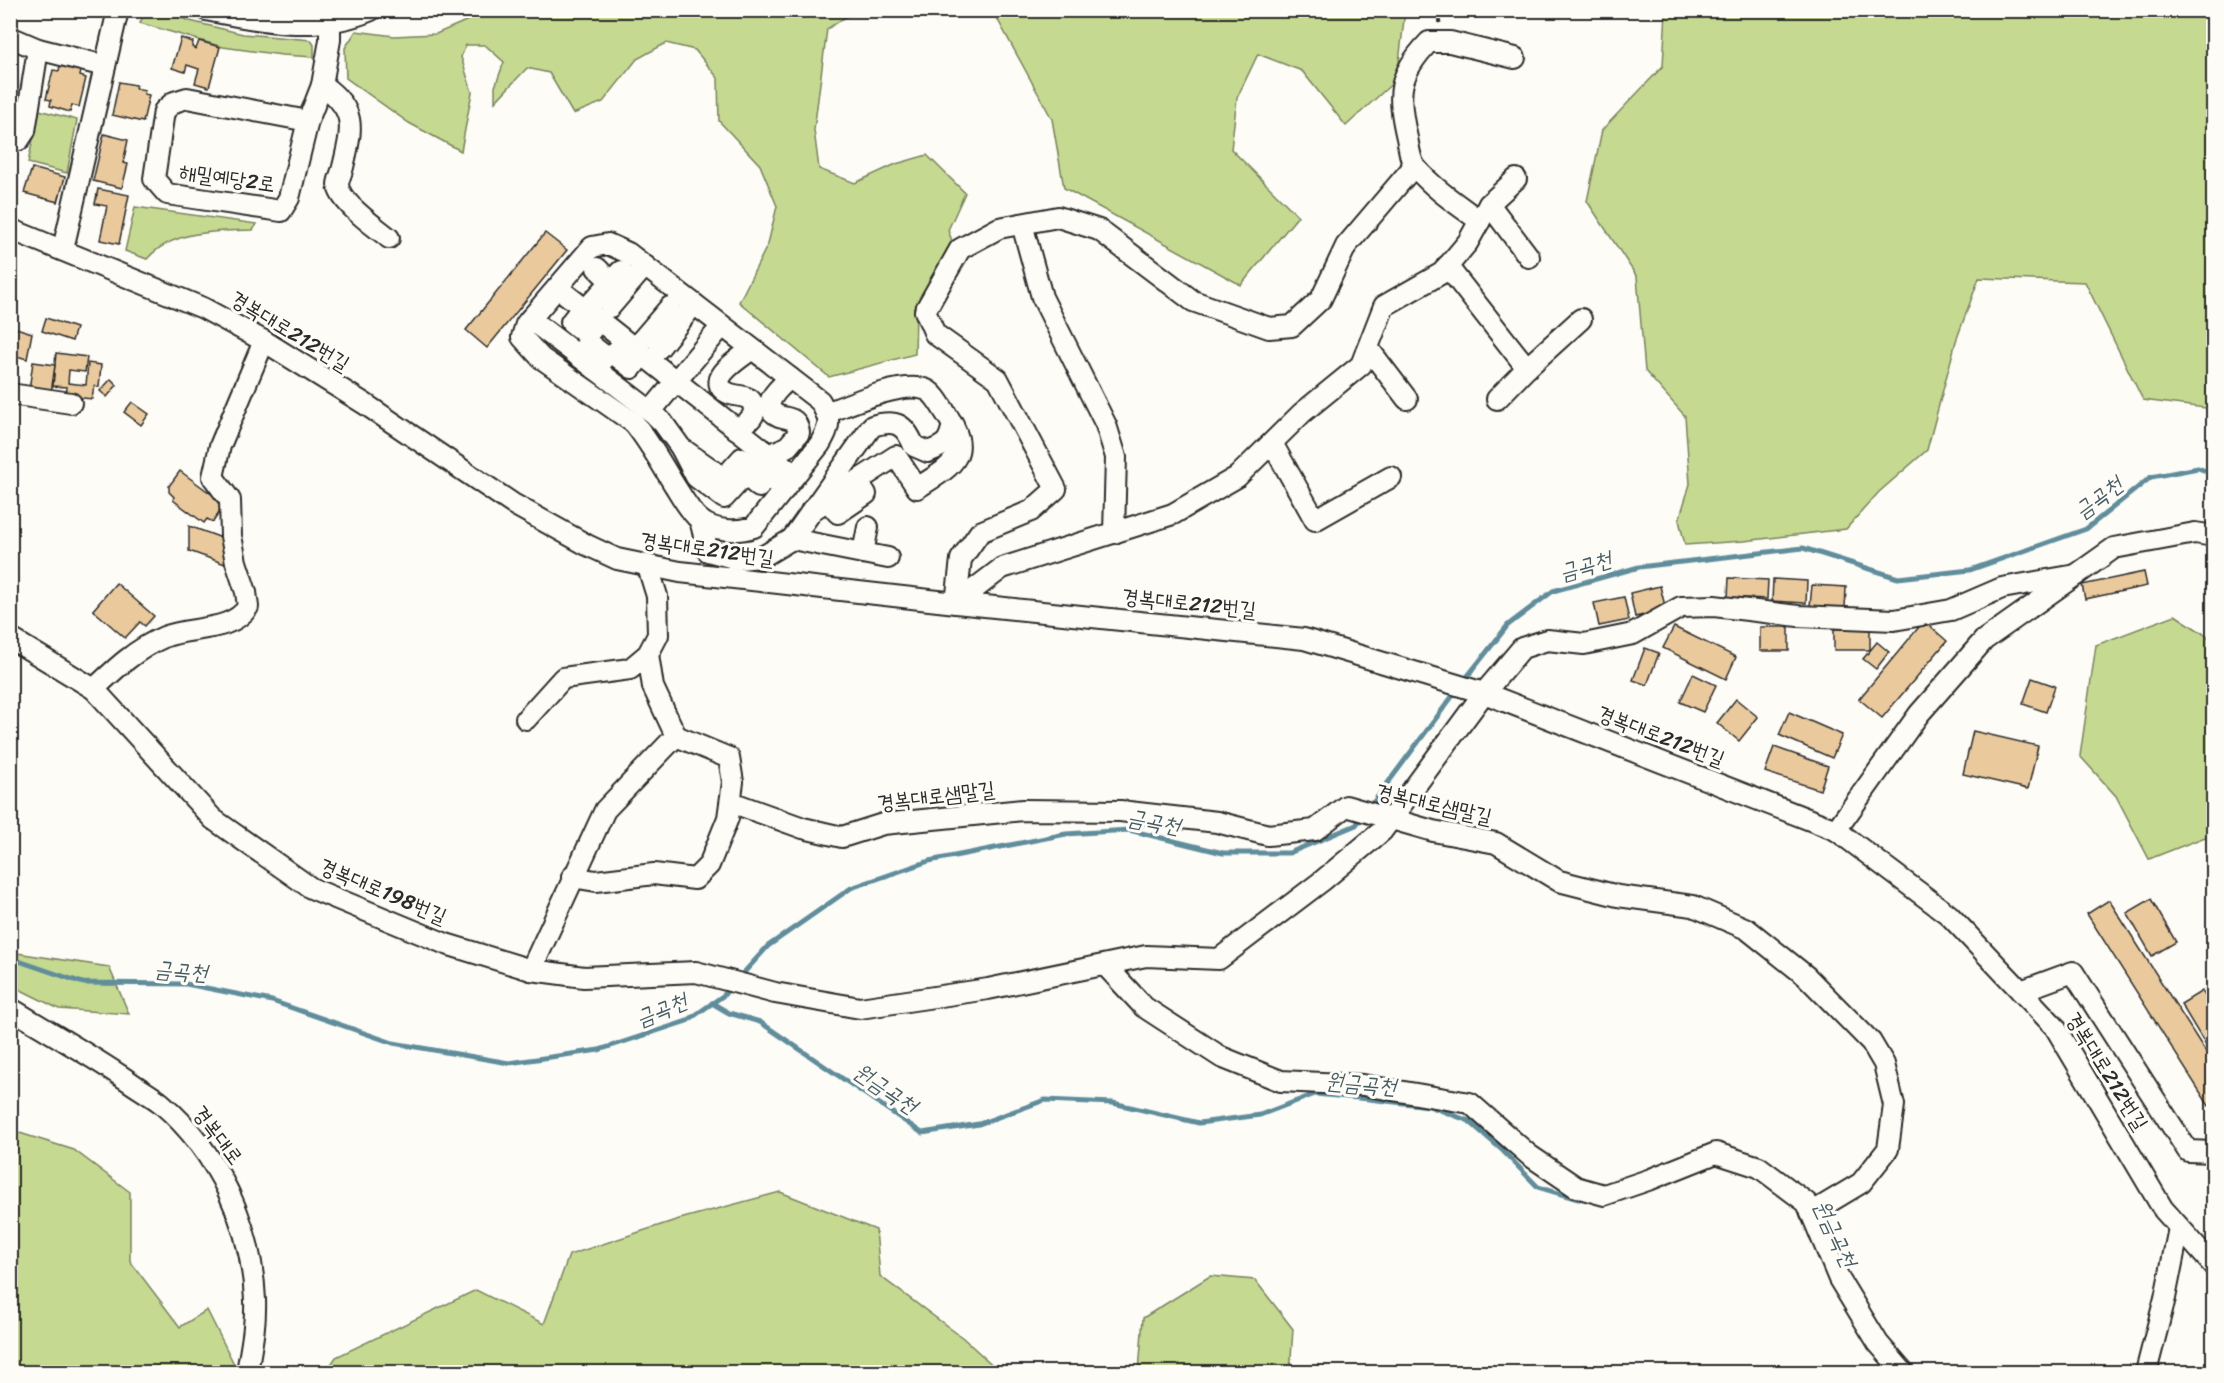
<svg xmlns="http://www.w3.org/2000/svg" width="2224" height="1383" viewBox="0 0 2224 1383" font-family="Sriracha,'Poor Story',sans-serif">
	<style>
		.green { fill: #c5da90; stroke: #78825e; stroke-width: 1.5 }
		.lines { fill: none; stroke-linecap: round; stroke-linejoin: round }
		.stream { stroke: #608d9b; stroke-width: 5 }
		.building { fill: #eaca9c; stroke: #2b2b2b; stroke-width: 1.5 }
		.minor-casing { stroke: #2b2b2b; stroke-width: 24 }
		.path { stroke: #2b2b2b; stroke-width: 3; stroke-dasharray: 6 4.5; stroke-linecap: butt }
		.minor { stroke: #fdfcf7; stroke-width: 20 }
		.labels { text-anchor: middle; stroke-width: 6; stroke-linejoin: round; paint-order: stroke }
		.street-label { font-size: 21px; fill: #2b2b2b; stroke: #fdfcf7 }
		.water-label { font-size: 22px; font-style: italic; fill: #465c63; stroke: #fdfcf7 }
	</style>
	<rect width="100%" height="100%" fill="#fdfcf7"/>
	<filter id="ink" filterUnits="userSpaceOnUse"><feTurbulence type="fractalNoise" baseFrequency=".0167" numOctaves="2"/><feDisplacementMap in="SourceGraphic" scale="12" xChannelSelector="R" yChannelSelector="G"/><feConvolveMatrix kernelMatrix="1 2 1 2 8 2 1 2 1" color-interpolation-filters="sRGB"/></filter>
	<g filter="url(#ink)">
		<!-- green -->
		<g class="green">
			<polygon points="146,10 160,11 190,21 243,34 311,40 314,45 314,57 282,55 223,47 140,23"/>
			<polygon points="489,11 855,11 827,29 814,130 819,169 855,183 896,164 927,155 965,193 948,230 954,246 916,312 915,354 829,377 739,302 768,244 777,206 760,165 719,121 718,78 695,50 666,43 637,59 603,102 573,114 549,73 527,68 495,102 495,87 504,62 485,45 466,45 461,57 472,92 461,151 409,123 346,78 345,48 356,31 394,36 436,34"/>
			<polygon points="993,11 1405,11 1397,79 1346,126 1302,71 1258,54 1237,98 1231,149 1298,216 1241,285 1064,188 1052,119"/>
			<polygon points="1666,11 2213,11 2213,409 2143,400 2085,282 1979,278 1956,341 1927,450 1879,492 1846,529 1744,541 1685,545 1679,520 1690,484 1685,416 1645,371 1637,277 1587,201 1602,130 1663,66"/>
			<polygon points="39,110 77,120 67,173 28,163"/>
			<path d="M135,207l122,17 -4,6c-35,1 -81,0 -106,29l-22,-8z"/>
			<polygon points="2175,615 2213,640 2213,842 2205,837 2149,859 2116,796 2080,756 2096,645"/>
			<polygon points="10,952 109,967 129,1014 59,1009 11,985"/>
			<polygon points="10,1130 74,1150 130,1192 130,1261 180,1327 207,1310 238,1372 11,1372"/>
			<polygon points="780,1192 876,1230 880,1276 963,1338 1000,1372 326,1372 336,1357 476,1290 544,1324 569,1255 676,1220"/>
			<polygon points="1210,1276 1255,1280 1293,1329 1290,1372 1139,1372 1143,1318"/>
		</g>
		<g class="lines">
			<!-- stream -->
			<g class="stream">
				<polyline points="1463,682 1508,625 1553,591 1639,567 1803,548 1898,578 1970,570 2086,529 2151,477 2198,468 2214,474"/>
				<polyline points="1370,807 1457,690"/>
				<polyline points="10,958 83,983 186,984 272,1001 393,1043 509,1063 599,1050 687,1021 724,995 731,986"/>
				<polyline points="738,979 768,946 851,888 929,861 1066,834 1129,830 1223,853 1289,853 1356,825 1364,815"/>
				<polyline points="712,1003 729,1013 760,1022 922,1133 979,1124 1045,1100 1113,1103 1199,1123 1260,1115 1315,1094 1369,1099 1429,1106 1469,1121 1501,1149 1538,1187 1578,1199 1589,1198"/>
			</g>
		</g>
		<!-- building -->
		<g class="building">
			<polygon points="181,38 193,42 192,47 196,49 199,41 220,47 209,87 195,83 199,69 187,65 185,72 172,68"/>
			<polygon points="60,65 81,70 80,76 86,78 79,107 72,105 70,112 50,106 51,100 46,99 53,70 59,71"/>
			<polygon points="119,82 136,85 135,88 145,90 144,94 149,95 143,122 112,115"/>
			<polygon points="104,134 128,140 123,163 128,164 122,188 93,181"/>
			<polygon points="32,168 65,177 58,202 24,193"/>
			<polygon points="98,189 129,195 119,244 100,240 107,206 95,204"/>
			<polygon points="545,233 567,250 487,348 466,330"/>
			<polygon points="46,318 76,328 72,341 42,331"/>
			<polygon points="10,326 32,333 27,359 10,354"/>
			<polygon points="56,353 87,357 85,372 69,370 68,383 86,385 88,363 101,365 99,387 94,386 92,399 66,396 67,387 53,386"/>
			<polygon points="33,362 55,365 51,393 29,390"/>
			<polygon points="111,379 117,385 107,397 100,391"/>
			<polygon points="132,402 149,414 141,425 124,412"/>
			<polygon points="180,471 225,504 213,522 207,519 204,523 173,500 174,497 169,492 169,486"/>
			<polygon points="189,526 230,541 225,564 189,551"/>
			<polygon points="2144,572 2147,586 2085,599 2082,585"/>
			<polygon points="1729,578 1768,580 1767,599 1728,597"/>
			<polygon points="1773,579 1807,581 1806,603 1772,601"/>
			<polygon points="116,583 154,616 145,626 140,622 125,638 93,610"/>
			<polygon points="1812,585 1846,587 1845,608 1810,606"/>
			<polygon points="1660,586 1666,610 1635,617 1630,593"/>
			<polygon points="1624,597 1629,620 1599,626 1594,603"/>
			<polygon points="1924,621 1947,641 1882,718 1859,699"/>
			<polygon points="1674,627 1736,657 1726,679 1663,648"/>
			<rect x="1760" y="627" width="29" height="24"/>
			<rect x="1834" y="629" width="36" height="21"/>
			<polygon points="1877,642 1889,652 1876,669 1863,659"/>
			<polygon points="1645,648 1659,653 1647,685 1633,680"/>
			<polygon points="1693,674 1716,685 1703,712 1680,702"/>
			<polygon points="2032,678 2055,686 2046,712 2023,704"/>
			<polygon points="1736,699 1758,717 1739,741 1717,723"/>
			<polygon points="1789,712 1842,735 1832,758 1779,735"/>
			<polygon points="1973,731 2038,746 2028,789 1963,774"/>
			<polygon points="1774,747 1828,766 1820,790 1765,772"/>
			<polygon points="2151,899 2176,942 2152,956 2127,913"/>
			<polygon points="2109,900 2214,1065 2214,1103 2209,1106 2087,914"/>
			<polygon points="2202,991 2214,1010 2214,1046 2208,1049 2181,1004"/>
		</g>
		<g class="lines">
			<!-- minor casing -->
			<g class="minor-casing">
				<g id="minor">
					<path d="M206,10c53,11 113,23 165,0"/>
					<polyline points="10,37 38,49 105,66"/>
					<path d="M322,85c36,25 30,44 21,82 -1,5 -5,13 -5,18 2,18 38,42 51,53"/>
					<polyline points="308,121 187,98 174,102 164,111 154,179 167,194 281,211 289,198 308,121 322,85 330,40 330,22"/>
					<polyline points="10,142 19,140 25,131 38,49"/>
					<polyline points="1489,204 1529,257"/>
					<path d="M1480,221c-22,-16 -46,-32 -64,-53 -6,-7 -7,-21 -9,-30 -10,-43 -10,-63 22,-96h21l65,16"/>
					<polyline points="1022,224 1042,297 1106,425 1116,457 1114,533"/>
					<polyline points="10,229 203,308 264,341 365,404 513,504 587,545 617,559 680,572 956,603 1304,639 1484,693 1836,830 1949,915 2055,1027 2163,1209 2214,1266"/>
					<path d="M608,244l20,9 192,148c11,20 11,23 0,43l-66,83c-16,5 -39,5 -54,-7 -10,-8 -18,-23 -25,-34 -13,-21 -25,-43 -41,-63l-93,-65 -19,-21 4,-13 66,-77z"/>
					<polyline points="63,249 118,10"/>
					<polyline points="1447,266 1527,368 1581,319"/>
					<polyline points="597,268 611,282"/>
					<polyline points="558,288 795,475"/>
					<polyline points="610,307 645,266"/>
					<polyline points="582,308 571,322 587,335 599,321"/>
					<polyline points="585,310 621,271"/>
					<polyline points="530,319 653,413 663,423 681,448 724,478 742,458 784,490"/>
					<polyline points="625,342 614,354 632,368 642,355"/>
					<polyline points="659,348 694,304"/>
					<polyline points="1368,348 1407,399"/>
					<polyline points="634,349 670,307"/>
					<polyline points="578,356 588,343 606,357 595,369"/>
					<polyline points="10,394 71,403"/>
					<polyline points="1497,399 1527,368"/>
					<polyline points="651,411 722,326"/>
					<path d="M736,429c9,-5 22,-12 17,-24 -1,-4 -3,-6 -6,-7 -6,-3 -13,-2 -19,-5 -26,-13 14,-36 24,-44"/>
					<polyline points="1272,443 1315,520 1391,477"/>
					<polyline points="682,450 696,477 724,498 745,475 759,487"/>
					<path d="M770,455l18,-9 11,-13c0,-2 -2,-8 -3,-10 -3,-5 -11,-5 -17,-7 -22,-10 1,-29 11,-38"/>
					<polyline points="827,500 838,513 866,494 857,481"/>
					<path d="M811,511l85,-55 21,32c37,-23 57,-33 28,-76 -5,-8 -12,-21 -21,-23 -25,-7 -74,15 -98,24"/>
					<path d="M700,520l8,31 30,8 24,-2 30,-18 80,-113c24,-7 33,-2 42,20l14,6c18,-7 21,-9 25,-28"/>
					<polyline points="792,539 888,558"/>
					<polyline points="863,553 868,527"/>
					<polyline points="956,603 961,559 980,532 1031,511 1056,489 998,379 935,334 925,311 960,249 999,228 1058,217 1099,230 1193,301 1269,328 1292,326 1321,299 1346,246 1414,166"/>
					<polyline points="956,603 1002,568 1173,514 1237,477 1302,413 1361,365 1384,306 1442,273 1468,242 1489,204 1516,179"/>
					<polyline points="10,638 94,689 213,819 311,888 446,944 531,970 584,977 696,972 775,993 860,1008 988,989 1146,956 1219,959 1322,881 1382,831 1484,693 1522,648 1547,640 1584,644 1633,634 1681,607 1714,606 1798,616 1894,620 1951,610 2002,588 2076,575"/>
					<path d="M94,689c21,-20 42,-40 70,-52 26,-11 67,-4 84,-30l-2,-15 -10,-30 -5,-26 -1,-36 -17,-23 7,-31 44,-105"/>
					<polyline points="526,719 563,678 630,669 648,654 658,635 657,596 648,567"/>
					<polyline points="731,802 803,828 842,837 883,824 1023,810 1120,811 1217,822 1268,835 1315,830 1346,806 1433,831 1496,843 1559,881 1618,896 1693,906 1747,929 1806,976 1871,1042 1884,1064 1894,1105 1888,1149 1861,1183 1811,1213"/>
					<polyline points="1836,830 1919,714 1984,640 2114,548 2195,533 2214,536"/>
					<polyline points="572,877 596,881 654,874 695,879 709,865 728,818 733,782 729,758 676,736"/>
					<polyline points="1105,965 1144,1007 1221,1057 1281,1081 1363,1085 1470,1103 1529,1155 1576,1187 1604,1195 1651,1179 1716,1153 1759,1167 1807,1203 1839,1279 1878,1343 1903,1372"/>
					<polyline points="531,970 605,810 676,736 653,687 648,654"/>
					<polyline points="2021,991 2073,972 2188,1151 2214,1152"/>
					<path d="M10,1008c39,24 79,46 117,72 11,8 24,15 34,23 57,49 91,122 94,197 1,25 -4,48 -8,72"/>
					<polyline points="2146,1372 2165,1298 2179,1228"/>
				</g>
			</g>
			<!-- path -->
			<polyline class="path" points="1436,10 1440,23"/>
			<!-- minor -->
			<use href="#minor" class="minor"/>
		</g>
	</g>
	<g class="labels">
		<!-- street labels -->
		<g class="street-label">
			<text transform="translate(227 178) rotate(8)" y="7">해밀예당2로</text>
			<text transform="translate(290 331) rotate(31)" y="7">경복대로212번길</text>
			<text transform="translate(707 549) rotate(8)" y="7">경복대로212번길</text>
			<text transform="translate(1189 603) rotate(6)" y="7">경복대로212번길</text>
			<text transform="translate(1661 736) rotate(21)" y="7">경복대로212번길</text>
			<text transform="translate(936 796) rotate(-7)" y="7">경복대로샘말길</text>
			<text transform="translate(1434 804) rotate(13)" y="7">경복대로샘말길</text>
			<text transform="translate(383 891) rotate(23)" y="7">경복대로198번길</text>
			<text transform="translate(2107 1071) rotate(58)" y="7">경복대로212번길</text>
			<text transform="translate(218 1135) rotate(53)" y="7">경복대로</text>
		</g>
		<!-- water labels -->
		<g class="water-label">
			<text transform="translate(2098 497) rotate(-37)" y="8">금곡천</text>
			<text transform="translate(1585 565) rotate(-16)" y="8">금곡천</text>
			<text transform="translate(1154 821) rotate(11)" y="8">금곡천</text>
			<text transform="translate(181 970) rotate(5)" y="8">금곡천</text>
			<text transform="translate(661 1009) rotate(-22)" y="8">금곡천</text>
			<text transform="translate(1361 1083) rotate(5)" y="8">원금곡천</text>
			<text transform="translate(886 1088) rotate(34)" y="8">원금곡천</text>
			<text transform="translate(1836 1233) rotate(65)" y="8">원금곡천</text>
		</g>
	</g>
	<!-- margin -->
	<rect width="2224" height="1383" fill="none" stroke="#fdfcf7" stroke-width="36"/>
	<rect x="18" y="18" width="2188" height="1347" fill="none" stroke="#2b2b2b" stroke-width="2" filter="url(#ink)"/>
</svg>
